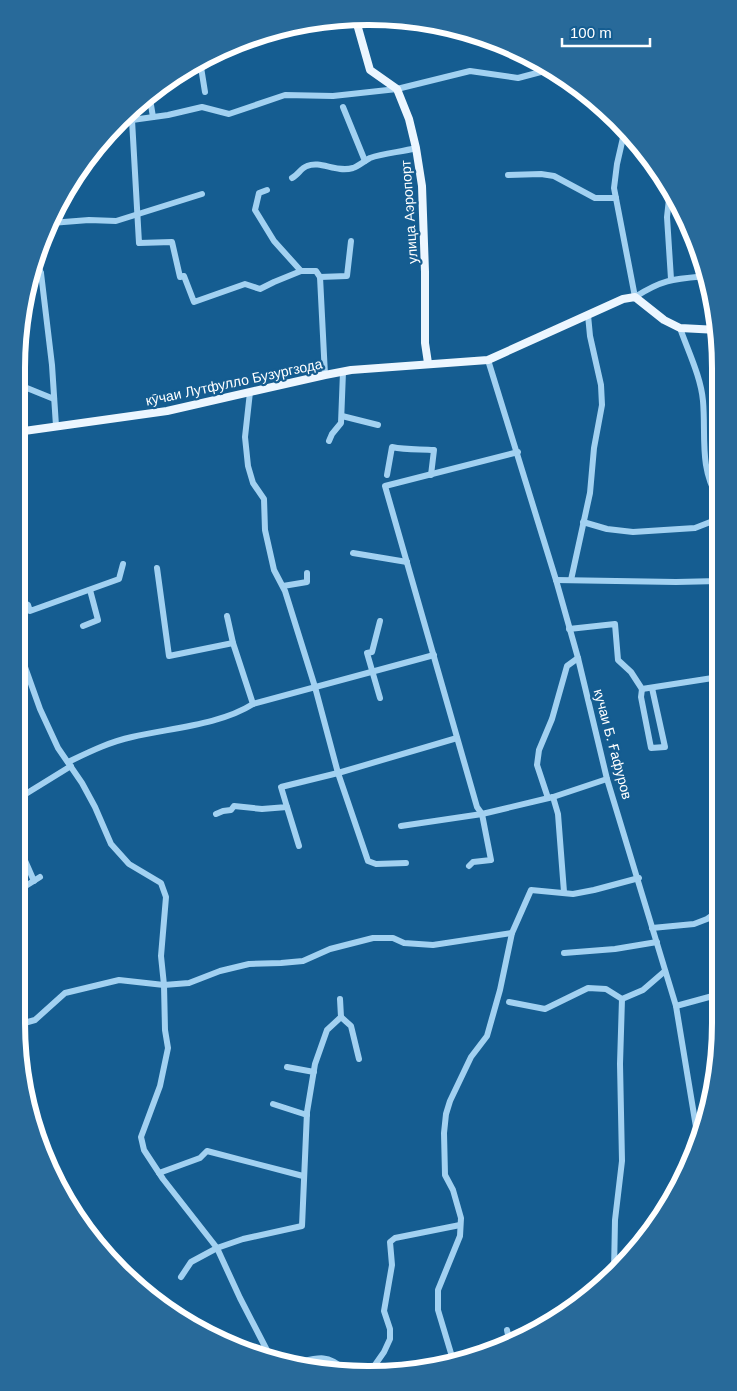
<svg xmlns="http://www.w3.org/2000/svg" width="737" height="1391" viewBox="0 0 737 1391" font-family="Helvetica,sans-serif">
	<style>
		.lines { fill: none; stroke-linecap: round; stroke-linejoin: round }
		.minor { stroke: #a2d1f1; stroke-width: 6 }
		.major { stroke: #ecf6ff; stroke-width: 8 }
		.labels { text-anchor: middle; stroke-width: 4.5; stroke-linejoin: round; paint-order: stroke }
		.street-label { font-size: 14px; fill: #fff; stroke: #155d91 }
		.rim { fill: none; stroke: #fff; stroke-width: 6 }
	</style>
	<rect width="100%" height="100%" fill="#155d91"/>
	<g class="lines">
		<!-- minor -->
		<g class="minor">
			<polyline points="200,61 205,92"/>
			<polyline points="149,93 153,117"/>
			<polyline points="343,107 365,161"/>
			<polyline points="124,117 132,120 168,115 202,107 229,114 285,95 333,96 397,89 470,71 518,78 552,69"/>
			<polyline points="132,120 139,243 172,242 180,277 184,276 194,302 245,284 260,289 274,282 301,271"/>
			<path d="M625,129l-8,35 -3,24 21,109c28,-18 39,-18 72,-21"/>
			<polyline points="508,175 541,174 554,176 595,198 616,198"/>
			<path d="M292,178c6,-3 9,-10 15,-12 14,-6 28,7 46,2 6,-2 11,-7 17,-10 14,-5 32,-6 46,-10"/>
			<polyline points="267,190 259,193 255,210 274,241 301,271 316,271 320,277 325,375"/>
			<polyline points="670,190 667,217 671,279"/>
			<polyline points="51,223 89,220 116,221 202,194"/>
			<polyline points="35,260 41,273 52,365 56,426"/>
			<polyline points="29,275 41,273"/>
			<polyline points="320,277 347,276 351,241"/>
			<path d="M680,328c8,23 21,49 23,73 3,34 -4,67 15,97"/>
			<polyline points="488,360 556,580 578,658 607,779 676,1006 698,1139"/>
			<polyline points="17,384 54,399"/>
			<polyline points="250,392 245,437 248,466 253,483 264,499 265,530 274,570 285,591 315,687 338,773 368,861 376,864 406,863"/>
			<polyline points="342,416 378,425"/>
			<polyline points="329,441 332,434 341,423 343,372"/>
			<polyline points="518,452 385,486 477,807 482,814 553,797 607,779"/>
			<path d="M387,475l5,-28c14,3 27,2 42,3l-3,25"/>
			<polyline points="583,522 607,529 633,532 695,528 718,519"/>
			<polyline points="353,553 407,562"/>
			<polyline points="157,568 169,656 233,643"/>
			<polyline points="556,580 676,582 719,581"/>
			<polyline points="571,580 590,493 594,448 602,405 601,385 590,336 588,315"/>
			<polyline points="283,586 307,582 307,573"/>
			<polyline points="17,599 28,605 30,611 119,579 123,564"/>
			<polyline points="227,616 233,643 253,704"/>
			<polyline points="380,621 372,652 367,653 380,698"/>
			<polyline points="83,626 98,620 90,590"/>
			<polyline points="17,627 20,653 40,709 58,748 82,783 95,807 111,844 129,864 161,883 166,897 161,956 164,985 165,1030 168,1048 160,1086 141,1137 144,1150 163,1179 217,1248 240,1298 271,1358 275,1362"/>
			<polyline points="569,629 615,624 618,660 631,672 642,689 719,677"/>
			<polyline points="642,689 641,697 651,748 665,747 652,688"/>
			<path d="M68,762c21,-10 41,-20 64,-25 38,-9 88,-12 121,-33l181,-49"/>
			<polyline points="17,786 24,795 71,766"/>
			<polyline points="553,797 558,814 564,892"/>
			<polyline points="548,798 537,765 539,750 552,719 567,666 578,658"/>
			<polyline points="287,807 299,846"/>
			<polyline points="216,814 223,811 231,810 234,806 262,809 287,807 281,787 338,773 457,738"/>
			<polyline points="401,826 482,814 491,860 473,862 469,866"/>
			<polyline points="16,860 23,856 34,881"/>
			<polyline points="16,892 40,877"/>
			<polyline points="652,928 694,924 707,919 720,910"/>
			<polyline points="564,953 615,949 657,942"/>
			<polyline points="509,1002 545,1009 588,988 606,989 622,999 643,990 665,971"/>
			<polyline points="676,1006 720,994"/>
			<polyline points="341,1017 351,1026 359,1059"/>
			<polyline points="17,1025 35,1020 65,993 119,980 164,985 189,983 220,971 249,964 281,963 303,961 330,949 373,938 393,938 404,943 433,945 512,933"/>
			<polyline points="287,1067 314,1072"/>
			<polyline points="273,1104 307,1115"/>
			<polyline points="696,1125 705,1123"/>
			<polyline points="159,1173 200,1158 207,1151 303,1176"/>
			<polyline points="614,1271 615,1220 622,1161 620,1064 622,999"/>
			<polyline points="181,1277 191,1262 217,1248 243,1239 302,1226 307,1112 315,1064 327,1030 341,1017 340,999"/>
			<polyline points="507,1330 510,1344"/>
			<polyline points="453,1360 438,1310 438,1290 460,1236 461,1218 453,1190 445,1175 444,1133 446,1114 450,1101 471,1057 487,1036 500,990 512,933 531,890 573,894 594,890 639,878"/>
			<path d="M292,1364c23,-5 33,-12 52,5"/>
			<polyline points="370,1372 384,1352 390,1339 390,1329 384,1311 392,1265 390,1242 395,1238 460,1225"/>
		</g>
		<!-- major -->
		<g class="major">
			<polyline points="355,17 370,70 397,89 409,119 416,148 422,186 425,272 425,343 428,363"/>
			<polyline points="17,432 167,411 325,375 351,370 488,360 623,299 635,297 664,320 680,328 718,330"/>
		</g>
	</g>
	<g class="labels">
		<!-- street labels -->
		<g class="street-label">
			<text transform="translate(409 212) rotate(-94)" y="5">улица Аэропорт</text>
			<text transform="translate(234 382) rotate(-12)" y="5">кӯчаи Лутфулло Бузургзода</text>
			<text transform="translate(613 744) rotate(75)" y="5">кучаи Б. Ғафуров</text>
		</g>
	</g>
	<!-- crop -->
	<path d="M0 0H737V1391H0ZM368 25H369A343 343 0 0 1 712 368V1023A343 343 0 0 1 369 1366H368A343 343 0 0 1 25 1023V368A343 343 0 0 1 368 25Z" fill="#286a9a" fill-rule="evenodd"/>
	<path class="rim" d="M368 25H369A343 343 0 0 1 712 368V1023A343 343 0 0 1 369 1366H368A343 343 0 0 1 25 1023V368A343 343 0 0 1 368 25Z"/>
	<!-- scale -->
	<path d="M562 38v8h88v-8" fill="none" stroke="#ffffff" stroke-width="2.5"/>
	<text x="570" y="38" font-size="15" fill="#ffffff" stroke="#155d91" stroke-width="4" paint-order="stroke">100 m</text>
</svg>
